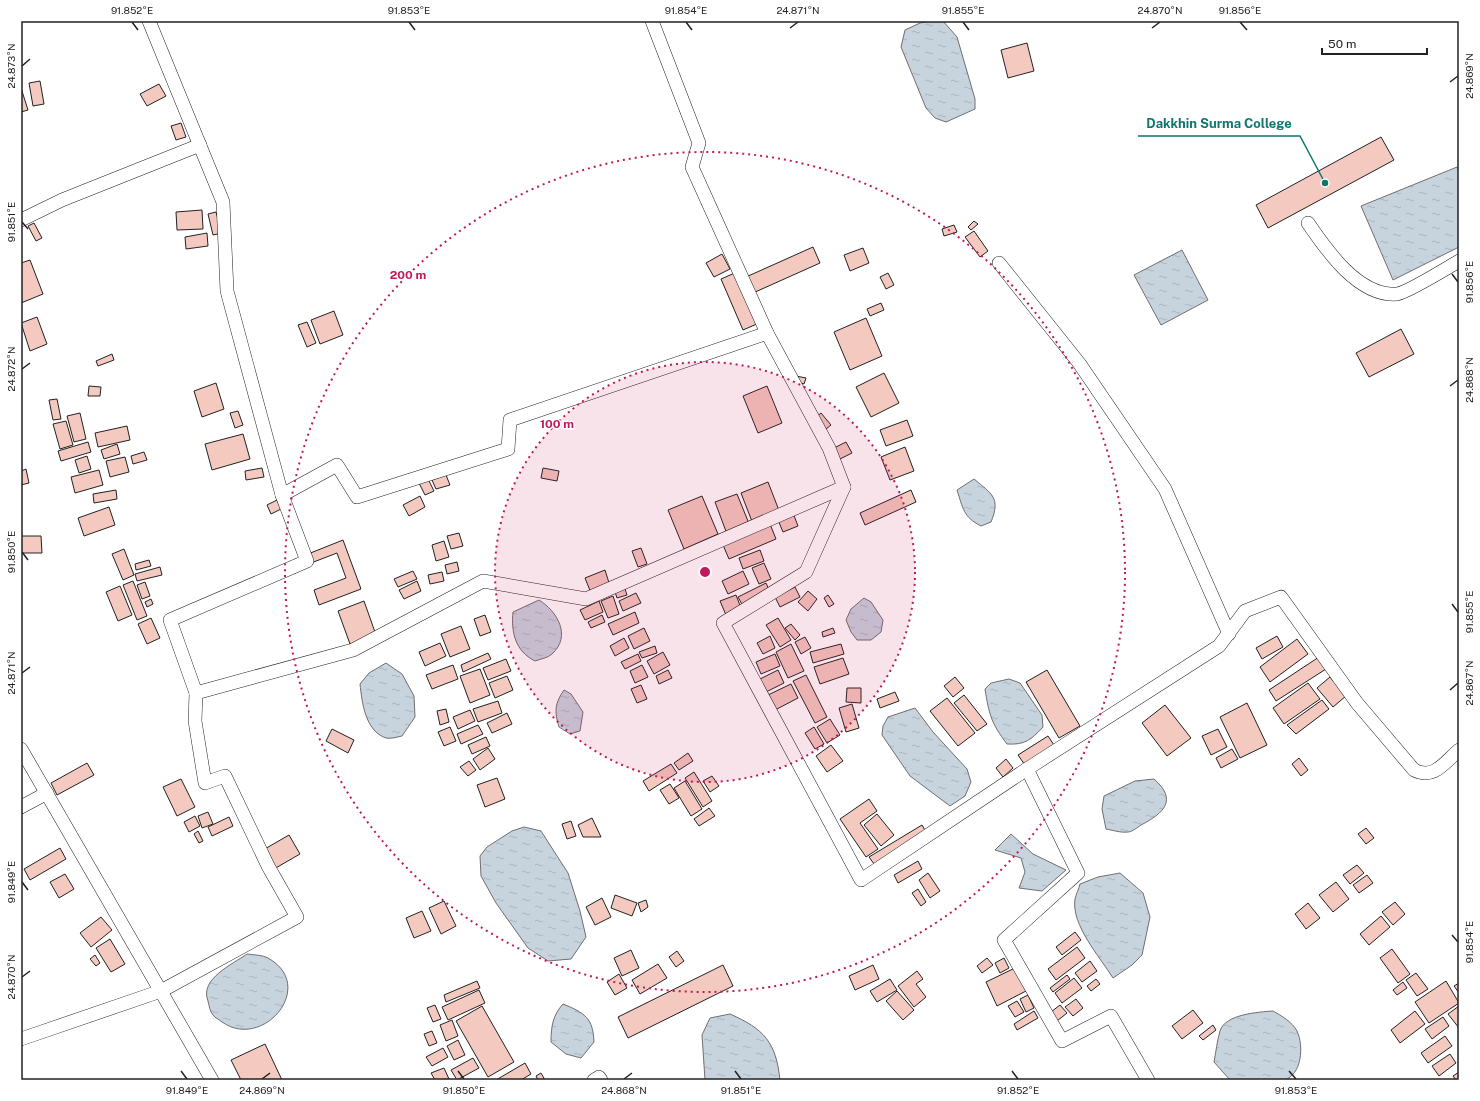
<svg xmlns="http://www.w3.org/2000/svg" width="1480" height="1101" viewBox="0 0 1480 1101" font-family="'Public Sans',sans-serif">
	<style>
		.water { fill: url(#water-ripples); stroke: #6f6f6f }
		.building { fill: #f3c9c0; stroke: #222 }
		.lines { fill: none; stroke-linecap: round; stroke-linejoin: round }
		.street-casing { stroke: #222; stroke-width: 14 }
		.street { stroke: #fff; stroke-width: 13 }
		.ticks { fill: none; stroke: #222; stroke-width: 1.5 }
		.ring { fill: none; stroke: #c2185b; stroke-width: 2; stroke-dasharray: 2 4 }
		.centre { fill: #c2185b; stroke: #fff; stroke-width: 2 }
		.ring-label { font-size: 12px; text-anchor: middle; font-weight: bold; fill: #c2185b; stroke: #fff; stroke-width: 3; stroke-linejoin: round; paint-order: stroke }
		.leader { fill: none; stroke: #0f766e; stroke-width: 1.5 }
		.callout-dot { fill: #0f766e; stroke: #fff; stroke-width: 1.5 }
		.callout-label { font-size: 13px; text-anchor: middle; font-weight: bold; fill: #0f766e; stroke: #fff; stroke-width: 3; stroke-linejoin: round; paint-order: stroke }
		.neatline { fill: none; stroke: #222; stroke-width: 1.5 }
		.ticks-label { font-size: 10px; text-anchor: middle; fill: #222 }
	</style>
	<defs>
		<pattern id="water-ripples" width="26" height="14" patternUnits="userSpaceOnUse"><rect width="26" height="14" fill="#c7d3dd"/><path d="M2 4q2-2 4 0t4 0M15 11q2-2 4 0t4 0" fill="none" stroke="#abb5bd"/></pattern>
	</defs>
	<rect width="100%" height="100%" fill="#fff"/>
	<!-- water -->
	<g class="water">
		<polygon points="931,21 943,21 957,37 975,99 975,109 946,122 935,118 926,108 901,47 905,30 920,23"/>
		<polygon points="1457,167 1459,171 1459,247 1393,280 1361,206"/>
		<polygon points="1182,250 1208,300 1161,325 1134,275"/>
		<path d="M974,479c18,15 27,19 17,43l-10,4c-18,-9 -18,-18 -24,-36z"/>
		<polygon points="864,598 871,602 883,620 881,632 871,640 857,640 851,632 846,620 851,609"/>
		<path d="M539,600c18,11 33,36 13,54 -4,4 -12,5 -17,7 -20,-10 -24,-29 -22,-49z"/>
		<path d="M386,663l16,11 12,22 1,21 -13,19c-5,1 -11,3 -16,2 -21,-7 -24,-36 -26,-54l9,-11z"/>
		<path d="M1009,679l11,4 22,32 1,12c-12,13 -18,18 -36,17 -16,-21 -18,-30 -22,-55l6,-6z"/>
		<path d="M564,690l7,4 12,18 -3,19 -10,3 -11,-7c-5,-16 -4,-24 5,-37z"/>
		<polygon points="915,708 933,732 967,769 971,782 965,796 950,806 910,776 882,735 883,726 888,717"/>
		<path d="M1154,779c24,21 10,34 -13,46 -3,2 -9,7 -13,7 -7,1 -16,-2 -22,-3l-4,-20 2,-13 31,-15z"/>
		<polygon points="524,827 541,831 568,873 580,911 586,937 571,959 548,961 528,948 496,903 481,876 480,856 487,847 512,831"/>
		<polygon points="1011,834 1033,854 1066,870 1042,891 1019,888 1025,872 1021,858 995,850"/>
		<path d="M1120,873l23,20 7,24 -8,38 -10,10 -19,13c-13,-21 -42,-53 -38,-79 1,-5 4,-10 5,-15l18,-7z"/>
		<path d="M247,954c7,1 16,1 21,4 50,28 -5,93 -46,64 -2,-2 -7,-4 -9,-7 -3,-3 -4,-10 -5,-14 -9,-22 25,-37 39,-47z"/>
		<path d="M563,1004c22,9 30,14 31,38l-13,16 -15,-4 -15,-12c0,-16 2,-27 12,-38z"/>
		<path d="M1273,1011c9,5 19,11 24,20 7,15 5,44 -13,49 -10,3 -42,0 -54,0l-16,-18c2,-10 3,-21 6,-31 5,-17 39,-19 53,-20z"/>
		<path d="M730,1014c34,15 46,28 50,66h-75l-3,-45 8,-17z"/>
	</g>
	<!-- building -->
	<g class="building">
		<polygon points="1027,43 1034,71 1008,78 1001,50"/>
		<polygon points="40,81 44,104 33,106 29,83"/>
		<polygon points="159,84 166,96 147,106 140,94"/>
		<polygon points="21,88 28,110 21,112"/>
		<polygon points="181,123 186,137 176,140 171,126"/>
		<polygon points="1381,137 1394,160 1268,228 1256,205"/>
		<polygon points="202,210 203,229 177,230 176,212"/>
		<polygon points="216,212 222,233 213,235 208,214"/>
		<polygon points="974,221 978,224 971,230 968,227"/>
		<polygon points="34,223 42,238 36,241 28,226"/>
		<polygon points="954,225 957,232 944,236 942,229"/>
		<polygon points="974,231 988,251 980,257 965,237"/>
		<polygon points="207,233 208,246 186,249 185,237"/>
		<polygon points="813,247 820,263 753,293 746,277"/>
		<polygon points="863,248 869,263 850,271 844,255"/>
		<polygon points="722,254 730,269 714,277 706,263"/>
		<polygon points="30,260 43,294 21,303 21,263"/>
		<polygon points="737,272 759,323 743,330 721,279"/>
		<polygon points="888,273 894,285 886,289 880,277"/>
		<polygon points="881,303 884,310 870,316 867,309"/>
		<polygon points="334,311 343,335 320,344 311,320"/>
		<polygon points="37,317 47,344 30,351 21,323"/>
		<polygon points="866,318 882,356 850,370 834,332"/>
		<polygon points="307,322 316,343 307,347 298,325"/>
		<polygon points="1401,329 1414,354 1369,377 1356,353"/>
		<polygon points="112,354 114,360 98,366 96,361"/>
		<polygon points="884,373 899,403 871,417 856,387"/>
		<polygon points="796,376 806,378 804,384 795,381"/>
		<polygon points="216,383 224,409 202,417 194,391"/>
		<polygon points="89,386 101,387 100,396 88,396"/>
		<polygon points="767,386 782,423 758,433 743,396"/>
		<polygon points="57,399 61,419 53,420 49,400"/>
		<polygon points="238,411 243,425 235,428 230,413"/>
		<polygon points="80,413 86,439 74,442 67,416"/>
		<polygon points="821,413 831,425 826,429 816,417"/>
		<polygon points="907,420 913,436 886,446 880,430"/>
		<polygon points="66,421 73,445 60,449 53,424"/>
		<polygon points="127,426 130,440 98,447 95,433"/>
		<polygon points="243,434 250,459 212,470 205,444"/>
		<polygon points="88,442 91,452 61,461 58,451"/>
		<polygon points="846,442 852,453 840,459 834,448"/>
		<polygon points="117,444 120,454 104,459 101,450"/>
		<polygon points="905,447 914,471 890,480 881,457"/>
		<polygon points="144,452 147,460 133,464 131,456"/>
		<polygon points="87,456 91,469 79,473 75,460"/>
		<polygon points="125,457 129,472 110,477 106,461"/>
		<polygon points="262,468 264,477 246,480 245,471"/>
		<polygon points="543,468 559,471 557,481 541,478"/>
		<polygon points="26,469 29,483 21,485 21,471"/>
		<polygon points="99,470 103,485 75,493 71,477"/>
		<polygon points="446,475 450,485 436,489 432,480"/>
		<polygon points="427,477 434,491 425,495 418,481"/>
		<polygon points="768,482 780,513 753,524 741,493"/>
		<polygon points="116,490 117,499 94,503 93,494"/>
		<polygon points="911,490 916,502 865,525 860,513"/>
		<polygon points="737,494 750,526 727,534 715,502"/>
		<polygon points="420,496 425,507 409,516 403,505"/>
		<polygon points="702,496 718,534 684,549 668,510"/>
		<polygon points="277,500 281,509 271,514 267,505"/>
		<polygon points="109,507 115,525 84,536 78,518"/>
		<polygon points="793,513 798,526 783,532 778,520"/>
		<polygon points="770,524 776,539 729,559 723,545"/>
		<polygon points="459,533 463,546 451,549 447,536"/>
		<polygon points="21,536 41,536 42,553 21,553"/>
		<polygon points="343,540 361,589 319,605 314,590 346,578 337,553 311,563 308,554"/>
		<polygon points="444,541 449,557 436,561 432,545"/>
		<polygon points="641,548 647,564 638,567 632,551"/>
		<polygon points="124,549 134,575 123,580 112,554"/>
		<polygon points="760,550 764,561 743,569 739,558"/>
		<polygon points="149,560 151,566 136,570 135,564"/>
		<polygon points="457,562 459,571 447,574 445,565"/>
		<polygon points="764,563 771,579 759,584 752,568"/>
		<polygon points="160,567 162,575 137,581 135,574"/>
		<polygon points="605,570 610,586 591,593 585,578"/>
		<polygon points="413,571 417,579 398,587 394,579"/>
		<polygon points="743,571 749,584 728,594 722,581"/>
		<polygon points="442,572 444,581 430,584 428,575"/>
		<polygon points="133,581 147,616 137,620 123,585"/>
		<polygon points="417,581 421,591 404,599 399,590"/>
		<polygon points="145,582 150,596 142,599 137,585"/>
		<polygon points="766,583 770,592 743,606 738,597"/>
		<polygon points="120,586 132,615 118,621 106,592"/>
		<polygon points="795,587 800,597 780,607 775,597"/>
		<polygon points="625,589 627,595 617,598 615,592"/>
		<polygon points="808,591 817,599 808,611 798,602"/>
		<polygon points="636,593 641,603 623,611 619,601"/>
		<polygon points="736,595 741,608 726,615 720,601"/>
		<polygon points="828,595 834,604 829,607 824,598"/>
		<polygon points="613,596 619,614 608,618 601,601"/>
		<polygon points="151,599 153,604 147,607 145,602"/>
		<polygon points="364,601 376,635 350,644 338,611"/>
		<polygon points="599,601 603,612 585,620 580,610"/>
		<polygon points="635,612 639,623 613,635 608,624"/>
		<polygon points="485,615 491,632 480,636 474,619"/>
		<polygon points="602,615 605,622 591,628 588,622"/>
		<polygon points="151,618 160,638 147,644 138,624"/>
		<polygon points="778,618 791,640 780,647 766,625"/>
		<polygon points="791,624 800,635 795,640 785,628"/>
		<polygon points="461,626 470,649 450,657 441,634"/>
		<polygon points="644,628 650,641 634,649 628,636"/>
		<polygon points="833,628 835,633 823,637 822,632"/>
		<polygon points="770,636 775,648 763,654 757,643"/>
		<polygon points="1277,636 1283,647 1262,659 1256,648"/>
		<polygon points="805,637 811,648 801,654 795,642"/>
		<polygon points="624,638 629,648 615,656 610,646"/>
		<polygon points="1297,639 1308,654 1270,682 1260,667"/>
		<polygon points="440,643 446,656 425,666 419,652"/>
		<polygon points="791,644 804,671 788,678 776,652"/>
		<polygon points="841,644 844,654 813,663 810,652"/>
		<polygon points="655,646 657,653 642,658 639,652"/>
		<polygon points="663,652 670,665 654,674 647,661"/>
		<polygon points="488,653 491,659 463,672 461,665"/>
		<polygon points="638,654 641,661 625,669 621,662"/>
		<polygon points="775,654 780,666 761,674 756,662"/>
		<polygon points="1319,657 1326,669 1276,701 1269,690"/>
		<polygon points="843,658 849,674 820,684 814,667"/>
		<polygon points="506,659 511,671 488,680 483,668"/>
		<polygon points="453,665 458,679 432,689 426,675"/>
		<polygon points="642,665 648,677 635,683 630,671"/>
		<polygon points="480,669 490,695 470,703 460,676"/>
		<polygon points="668,670 672,678 659,684 656,676"/>
		<polygon points="778,670 784,683 764,693 758,680"/>
		<polygon points="1047,670 1080,726 1059,738 1026,682"/>
		<polygon points="806,675 827,717 815,723 793,681"/>
		<polygon points="507,676 513,690 495,698 489,683"/>
		<polygon points="955,677 964,688 953,697 944,686"/>
		<polygon points="1330,677 1346,696 1333,707 1317,688"/>
		<polygon points="1308,683 1320,699 1284,724 1273,708"/>
		<polygon points="791,684 798,698 775,710 768,695"/>
		<polygon points="641,685 647,699 637,703 631,689"/>
		<polygon points="847,688 861,688 861,703 846,702"/>
		<polygon points="895,692 899,701 880,708 877,699"/>
		<polygon points="964,695 987,724 977,731 954,703"/>
		<polygon points="947,698 975,733 958,746 930,711"/>
		<polygon points="1322,700 1329,709 1296,734 1287,725"/>
		<polygon points="498,701 502,713 478,722 473,709"/>
		<polygon points="1247,703 1267,745 1240,758 1220,717"/>
		<polygon points="852,704 859,728 846,732 839,708"/>
		<polygon points="1165,705 1191,738 1167,756 1142,723"/>
		<polygon points="446,709 449,722 440,725 437,711"/>
		<polygon points="470,710 475,721 458,729 453,717"/>
		<polygon points="507,713 512,724 492,733 487,723"/>
		<polygon points="830,719 840,735 827,743 817,727"/>
		<polygon points="478,725 483,734 461,744 457,734"/>
		<polygon points="450,727 456,741 444,746 438,732"/>
		<polygon points="814,727 824,744 815,749 805,733"/>
		<polygon points="332,729 354,740 348,753 326,741"/>
		<polygon points="1218,729 1227,747 1211,755 1202,736"/>
		<polygon points="1048,736 1056,748 1027,768 1018,755"/>
		<polygon points="486,737 490,746 472,754 468,745"/>
		<polygon points="831,745 843,761 827,772 816,756"/>
		<polygon points="488,748 495,759 480,770 473,759"/>
		<polygon points="1232,749 1238,759 1221,768 1216,758"/>
		<polygon points="688,753 693,761 679,770 674,763"/>
		<polygon points="1299,758 1308,770 1301,776 1292,764"/>
		<polygon points="1006,759 1013,768 1003,777 996,768"/>
		<polygon points="469,761 476,770 468,776 460,767"/>
		<polygon points="87,763 94,775 57,795 51,783"/>
		<polygon points="671,764 677,773 649,791 643,781"/>
		<polygon points="694,772 712,801 703,807 685,778"/>
		<polygon points="712,776 719,786 710,792 703,781"/>
		<polygon points="497,778 505,799 485,807 477,785"/>
		<polygon points="181,779 195,807 177,816 163,787"/>
		<polygon points="685,781 702,809 691,816 674,788"/>
		<polygon points="670,784 679,798 669,804 660,790"/>
		<polygon points="869,799 877,811 860,823 878,849 866,857 840,819"/>
		<polygon points="709,808 715,816 699,826 694,819"/>
		<polygon points="208,812 213,824 202,828 198,816"/>
		<polygon points="877,814 894,835 881,846 864,825"/>
		<polygon points="195,816 200,826 189,832 184,822"/>
		<polygon points="229,817 233,826 212,836 208,827"/>
		<polygon points="592,818 601,837 583,837 578,825"/>
		<polygon points="571,821 576,836 567,839 562,824"/>
		<polygon points="922,825 926,832 874,864 869,857"/>
		<polygon points="1366,828 1374,838 1366,844 1358,834"/>
		<polygon points="198,831 203,841 199,843 194,834"/>
		<polygon points="289,835 300,854 274,869 263,850"/>
		<polygon points="60,848 66,859 30,880 24,869"/>
		<polygon points="918,861 922,869 898,883 894,875"/>
		<polygon points="1357,865 1364,873 1350,884 1343,875"/>
		<polygon points="928,873 940,891 930,898 919,880"/>
		<polygon points="65,874 74,889 59,898 50,882"/>
		<polygon points="1367,875 1373,883 1359,893 1353,885"/>
		<polygon points="1336,882 1349,899 1333,912 1319,895"/>
		<polygon points="918,889 926,902 921,906 912,893"/>
		<polygon points="615,895 637,903 632,916 611,908"/>
		<polygon points="602,898 611,917 595,925 586,907"/>
		<polygon points="646,900 648,907 641,912 638,903"/>
		<polygon points="444,901 456,926 441,934 429,908"/>
		<polygon points="1395,902 1405,914 1393,925 1382,912"/>
		<polygon points="1308,903 1320,918 1306,929 1295,914"/>
		<polygon points="422,911 431,931 414,938 406,918"/>
		<polygon points="1381,916 1390,927 1369,945 1360,934"/>
		<polygon points="101,917 112,930 91,947 80,933"/>
		<polygon points="1075,932 1081,940 1062,955 1056,947"/>
		<polygon points="110,939 125,964 111,972 96,948"/>
		<polygon points="1077,947 1085,958 1056,980 1048,969"/>
		<polygon points="1392,949 1410,974 1398,983 1380,958"/>
		<polygon points="631,950 639,968 622,976 614,958"/>
		<polygon points="677,951 684,961 676,967 669,957"/>
		<polygon points="95,955 100,963 96,966 90,959"/>
		<polygon points="987,958 993,965 982,973 977,966"/>
		<polygon points="1004,958 1009,968 1000,973 995,963"/>
		<polygon points="1090,961 1097,971 1082,982 1075,973"/>
		<polygon points="658,964 667,978 640,994 632,980"/>
		<polygon points="723,965 733,986 628,1038 618,1017"/>
		<polygon points="873,965 879,979 855,990 849,976"/>
		<polygon points="1015,968 1026,991 997,1006 986,982"/>
		<polygon points="917,971 923,979 916,984 926,997 914,1007 898,986"/>
		<polygon points="1416,973 1428,989 1417,996 1406,980"/>
		<polygon points="619,974 627,988 615,995 607,982"/>
		<polygon points="1067,975 1070,979 1053,992 1050,988"/>
		<polygon points="1074,978 1082,988 1062,1003 1055,993"/>
		<polygon points="890,979 897,990 877,1002 870,991"/>
		<polygon points="1096,979 1100,984 1091,991 1087,986"/>
		<polygon points="477,981 480,988 446,1002 444,995"/>
		<polygon points="1446,981 1459,1003 1429,1023 1415,1002"/>
		<polygon points="1403,982 1407,988 1397,995 1393,990"/>
		<polygon points="1459,983 1459,993 1454,986"/>
		<polygon points="479,990 485,1003 448,1020 442,1007"/>
		<polygon points="897,991 914,1010 903,1020 886,1001"/>
		<polygon points="1028,995 1034,1008 1026,1012 1020,999"/>
		<polygon points="1076,999 1083,1008 1073,1016 1065,1007"/>
		<polygon points="1017,1001 1024,1012 1015,1017 1008,1006"/>
		<polygon points="435,1005 441,1019 433,1022 427,1008"/>
		<polygon points="1060,1005 1067,1013 1057,1021 1051,1012"/>
		<polygon points="482,1006 514,1062 488,1077 456,1021"/>
		<polygon points="1459,1006 1459,1028 1448,1014"/>
		<polygon points="1193,1010 1203,1023 1182,1039 1172,1026"/>
		<polygon points="1034,1011 1038,1018 1017,1030 1014,1024"/>
		<polygon points="1415,1011 1425,1024 1400,1043 1391,1030"/>
		<polygon points="1443,1017 1449,1026 1432,1039 1425,1029"/>
		<polygon points="452,1020 458,1036 446,1041 440,1025"/>
		<polygon points="1213,1025 1216,1030 1203,1040 1199,1036"/>
		<polygon points="432,1031 437,1043 429,1046 424,1034"/>
		<polygon points="1445,1036 1452,1046 1428,1063 1421,1053"/>
		<polygon points="458,1040 465,1055 454,1060 447,1046"/>
		<polygon points="265,1044 282,1080 241,1080 231,1060"/>
		<polygon points="443,1048 448,1057 432,1066 426,1057"/>
		<polygon points="1450,1054 1456,1063 1439,1076 1432,1066"/>
		<polygon points="473,1058 479,1068 457,1080 451,1070"/>
		<polygon points="525,1063 531,1074 521,1080 496,1080"/>
		<polygon points="444,1068 449,1079 435,1080 431,1073"/>
		<polygon points="1459,1072 1459,1080 1456,1080 1453,1076"/>
		<polygon points="541,1073 545,1080 538,1080 536,1076"/>
	</g>
	<g class="lines">
		<!-- street casing -->
		<g class="street-casing">
			<g id="street">
				<polyline points="652,21 699,143 692,167 767,333"/>
				<polyline points="21,220 62,200 200,145"/>
				<path d="M1308,223c19,28 51,74 89,71 9,-1 52,-27 62,-33"/>
				<polyline points="999,263 1079,363 1165,489 1229,634"/>
				<path d="M282,495l55,-30 20,32 151,-48 2,-29 257,-87 62,115 15,39 -38,85 -83,51 138,257 166,-111 192,-123 26,-35 36,-14 76,106 57,67c20,10 30,-7 45,-20"/>
				<polyline points="196,693 353,650 483,581 586,599 844,487"/>
				<polyline points="21,749 212,1080"/>
				<polyline points="1027,769 1078,873 1004,940 1062,1041 1111,1016 1148,1080"/>
				<polyline points="21,807 47,793"/>
				<polyline points="21,1039 161,991 297,917 268,866 225,776 205,783 195,721 196,693 170,620 307,561 282,495 227,291 223,202 149,21"/>
				<polyline points="594,1080 599,1077 601,1080"/>
			</g>
		</g>
		<!-- street -->
		<use href="#street" class="street"/>
	</g>
	<!-- ticks -->
	<path class="ticks" d="M132,22l6,8M409,22l6,8M686,22l6,8M963,22l6,8M1240,22l7,8M790,28l8,-6M1152,28l8,-6M22,66l8,-7M1450,82l8,-6M22,222l6,7M1452,274l6,8M22,369l8,-6M1450,386l8,-6M22,552l6,8M1452,604l6,8M22,673l8,-6M1450,690l8,-7M22,882l6,8M1452,935l6,7M22,977l8,-6M181,1071l6,8M458,1071l6,8M735,1071l6,8M1012,1071l6,8M1289,1071l7,8M262,1079l8,-6M624,1079l8,-6"/>
	<!-- distance rings -->
	<circle cx="705" cy="572" r="210" fill="#c2185b" fill-opacity=".12"/>
	<g class="ring">
		<circle cx="705" cy="572" r="210"/>
		<circle cx="705" cy="572" r="420"/>
	</g>
	<circle cx="705" cy="572" r="6" class="centre"/>
	<g class="ring-label">
		<text x="408" y="279">200 m</text>
		<text x="557" y="428">100 m</text>
	</g>
	<!-- callouts -->
	<path class="leader" d="M1325 183L1300 136H1138"/>
	<circle class="callout-dot" cx="1325" cy="183" r="4"/>
	<g class="callout-label">
		<text x="1219" y="128">Dakkhin Surma College</text>
	</g>
	<!-- border -->
	<rect width="1480" height="1101" fill="none" stroke="#ffffff" stroke-width="44"/>
	<!-- scale -->
	<path d="M1322 48v6h105v-6" fill="none" stroke="#222222" stroke-width="2"/>
	<text x="1328" y="48" font-size="12" fill="#222222" stroke="#ffffff" stroke-width="3" paint-order="stroke">50 m</text>
	<rect x="22" y="22" width="1436" height="1057" class="neatline"/>
	<g class="ticks-label">
		<text x="132" y="14">91.852°E</text>
		<text x="409" y="14">91.853°E</text>
		<text x="686" y="14">91.854°E</text>
		<text x="798" y="14">24.871°N</text>
		<text x="963" y="14">91.855°E</text>
		<text x="1160" y="14">24.870°N</text>
		<text x="1240" y="14">91.856°E</text>
		<text transform="translate(11 66) rotate(-90)" y="4">24.873°N</text>
		<text transform="translate(1469 76) rotate(-90)" y="4">24.869°N</text>
		<text transform="translate(11 222) rotate(-90)" y="4">91.851°E</text>
		<text transform="translate(1469 282) rotate(-90)" y="4">91.856°E</text>
		<text transform="translate(11 369) rotate(-90)" y="4">24.872°N</text>
		<text transform="translate(1469 380) rotate(-90)" y="4">24.868°N</text>
		<text transform="translate(11 552) rotate(-90)" y="4">91.850°E</text>
		<text transform="translate(1469 612) rotate(-90)" y="4">91.855°E</text>
		<text transform="translate(11 673) rotate(-90)" y="4">24.871°N</text>
		<text transform="translate(1469 683) rotate(-90)" y="4">24.867°N</text>
		<text transform="translate(11 882) rotate(-90)" y="4">91.849°E</text>
		<text transform="translate(1469 942) rotate(-90)" y="4">91.854°E</text>
		<text transform="translate(11 977) rotate(-90)" y="4">24.870°N</text>
		<text x="187" y="1094">91.849°E</text>
		<text x="262" y="1094">24.869°N</text>
		<text x="464" y="1094">91.850°E</text>
		<text x="624" y="1094">24.868°N</text>
		<text x="741" y="1094">91.851°E</text>
		<text x="1018" y="1094">91.852°E</text>
		<text x="1296" y="1094">91.853°E</text>
	</g>
</svg>
